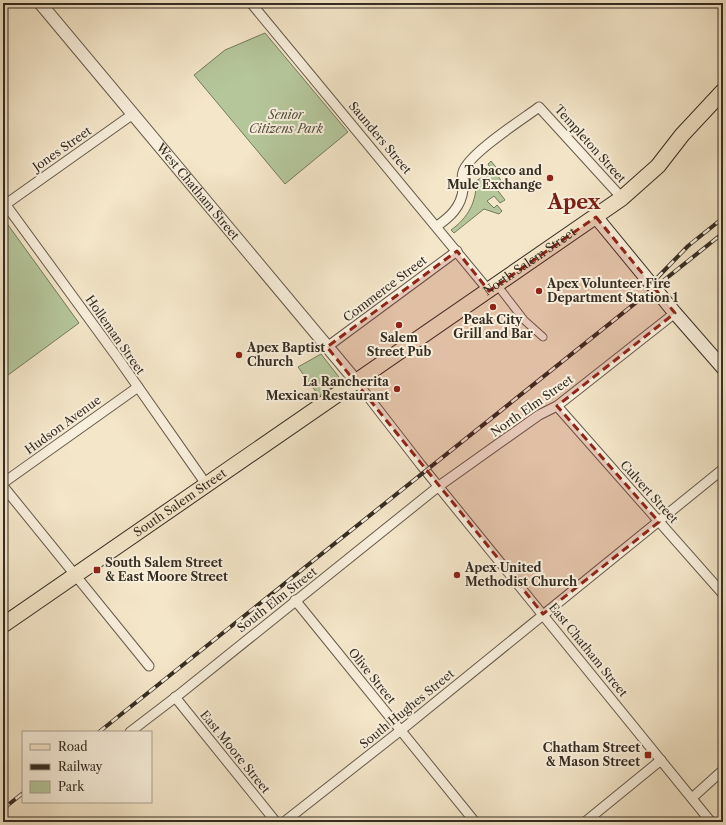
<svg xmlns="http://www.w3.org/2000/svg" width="726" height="825" viewBox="0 0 726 825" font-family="'Libre Caslon Text',serif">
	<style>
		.green { fill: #b5c69b; stroke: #75795e }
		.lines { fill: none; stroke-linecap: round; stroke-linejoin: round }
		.pedestrian-casing { stroke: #655a4c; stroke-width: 9 }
		.minor-casing { stroke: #655a4c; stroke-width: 11 }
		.tertiary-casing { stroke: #655a4c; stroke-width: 14 }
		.secondary-casing { stroke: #352c22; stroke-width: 15 }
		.primary-casing { stroke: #352c22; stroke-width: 17 }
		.pedestrian { stroke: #f8efdc; stroke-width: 7 }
		.minor { stroke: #f8efdc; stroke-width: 9 }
		.tertiary { stroke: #f8efdc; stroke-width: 12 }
		.secondary { stroke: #f8efdc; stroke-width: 13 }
		.primary { stroke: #f4e6c9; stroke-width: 15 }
		.rail-casing { stroke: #352c22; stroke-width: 4 }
		.rail { stroke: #f8efdc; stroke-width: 2.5; stroke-dasharray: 8; stroke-linecap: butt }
		.marked { fill: #8f2418; fill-opacity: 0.2; stroke: #8f2418; stroke-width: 3; stroke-dasharray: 8 5; stroke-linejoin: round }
		.poi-dot { fill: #8f2418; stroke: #f8efdc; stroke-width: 1.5 }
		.labels { text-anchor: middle; stroke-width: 4; stroke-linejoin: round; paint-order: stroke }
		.park-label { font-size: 12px; font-style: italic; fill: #555240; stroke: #f8efdc }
		.street-label { font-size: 12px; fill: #352c22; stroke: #f8efdc }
		.poi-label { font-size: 12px; font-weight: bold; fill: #352c22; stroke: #f8efdc; text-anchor: start }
		.town-label { font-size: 20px; font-weight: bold; fill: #7a1f14; stroke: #f8efdc }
	</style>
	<rect width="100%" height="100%" fill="#f4e6c9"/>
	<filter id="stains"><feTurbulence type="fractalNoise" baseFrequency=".005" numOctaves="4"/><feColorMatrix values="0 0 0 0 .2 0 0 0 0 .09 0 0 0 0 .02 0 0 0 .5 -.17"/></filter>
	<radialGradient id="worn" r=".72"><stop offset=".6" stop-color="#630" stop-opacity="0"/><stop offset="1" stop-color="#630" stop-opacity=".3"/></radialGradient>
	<!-- green -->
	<g class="green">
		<polygon points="265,33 348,132 285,184 194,75 225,50"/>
		<path d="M491,161l8,10 -3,2 6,9 -7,5 10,13 -5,3 -6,-7 -7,5 7,7 3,-3 5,6 -3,3 -15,-5 -30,24 -3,-3c17,-12 26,-29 25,-49l16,-10 -4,-7z"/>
		<polygon points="3,218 79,323 4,378 3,377"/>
		<polygon points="321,354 342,381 319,396 298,367"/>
	</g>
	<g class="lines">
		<!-- pedestrian casing -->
		<g class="pedestrian-casing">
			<polyline id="pedestrian" points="497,285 524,320 543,337"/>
		</g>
		<!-- minor casing -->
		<g class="minor-casing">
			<g id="minor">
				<polyline points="251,3 489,291"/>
				<polyline points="3,201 117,357 206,484"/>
				<polyline points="6,204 133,114"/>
				<path d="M437,226c13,-9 24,-19 26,-36 0,-5 -2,-13 0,-18 5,-18 60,-53 76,-65l83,91"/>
				<polyline points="327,347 457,251"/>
				<polyline points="356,381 421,465 711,822"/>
				<polyline points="557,406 723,594"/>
				<polyline points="3,483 138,387"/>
				<polyline points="3,486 149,666"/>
				<polyline points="295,600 475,822"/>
				<polyline points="175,697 276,822"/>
				<polyline points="130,732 181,693 439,486 539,415 557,406 675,313"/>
				<polyline points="692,798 723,770"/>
				<polyline points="284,822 405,727 723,469"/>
				<polyline points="585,822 661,760"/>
			</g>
		</g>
		<!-- tertiary casing -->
		<g class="tertiary-casing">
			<g id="tertiary">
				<path id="s1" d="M40,3l316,378"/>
			</g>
		</g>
		<!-- secondary casing -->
		<g class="secondary-casing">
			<polyline id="secondary" points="596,217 675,313 723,368"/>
		</g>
		<!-- primary casing -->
		<g class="primary-casing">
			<g id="primary">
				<path id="s2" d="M3,625l619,-427 36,-32 24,-31 41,-44"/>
			</g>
		</g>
		<!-- pedestrian -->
		<use href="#pedestrian" class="pedestrian"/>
		<!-- minor -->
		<use href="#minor" class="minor"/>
		<!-- tertiary -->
		<use href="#tertiary" class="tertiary"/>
		<!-- secondary -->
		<use href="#secondary" class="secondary"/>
		<!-- primary -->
		<use href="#primary" class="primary"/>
		<!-- rail casing -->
		<g class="rail-casing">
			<g id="rail">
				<polyline points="657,278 688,246 723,218"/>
				<polyline points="99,732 723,233"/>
				<polyline points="3,809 23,793"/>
			</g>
		</g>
		<!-- rail -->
		<use href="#rail" class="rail"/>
	</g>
	<!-- marked area -->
	<path class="marked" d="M596,217l79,96 -118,93 102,116 -116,92 -216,-267 130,-96 32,40z"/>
	<!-- markers -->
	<g class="poi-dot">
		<circle cx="550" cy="178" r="4"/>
		<circle cx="539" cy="291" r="4"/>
		<circle cx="493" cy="307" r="4"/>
		<circle cx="399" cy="325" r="4"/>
		<circle cx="239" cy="355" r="4"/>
		<circle cx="397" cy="389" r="4"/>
		<rect x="93" y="566" width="8" height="8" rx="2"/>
		<circle cx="457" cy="575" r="4"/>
		<rect x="644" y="751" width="8" height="8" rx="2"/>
	</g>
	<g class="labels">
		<!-- park labels -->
		<g class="park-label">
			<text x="286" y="119">Senior<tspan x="286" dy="14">Citizens Park</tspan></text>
		</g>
		<!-- street labels -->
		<g class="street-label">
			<text transform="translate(380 138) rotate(50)" y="4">Saunders Street</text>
			<text transform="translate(590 144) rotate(48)" y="4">Templeton Street</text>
			<text transform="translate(62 149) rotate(-35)" y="4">Jones Street</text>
			<text dy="4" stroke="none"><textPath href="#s1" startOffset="246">West Chatham Street</textPath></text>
			<text dy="4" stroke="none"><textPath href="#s2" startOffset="640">North Salem Street</textPath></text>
			<text transform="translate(385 289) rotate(-37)" y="4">Commerce Street</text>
			<text transform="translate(115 335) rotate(55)" y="4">Holleman Street</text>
			<text transform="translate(532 406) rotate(-35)" y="4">North Elm Street</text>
			<text transform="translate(63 425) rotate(-36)" y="4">Hudson Avenue</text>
			<text transform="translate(649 492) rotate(48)" y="4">Culvert Street</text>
			<text dy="4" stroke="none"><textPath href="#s2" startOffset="215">South Salem Street</textPath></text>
			<text transform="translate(277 600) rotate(-38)" y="4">South Elm Street</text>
			<text transform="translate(588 650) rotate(51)" y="4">East Chatham Street</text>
			<text transform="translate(372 676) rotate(51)" y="4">Olive Street</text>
			<text transform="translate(407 709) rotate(-39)" y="4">South Hughes Street</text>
			<text transform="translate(235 752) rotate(51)" y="4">East Moore Street</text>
		</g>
		<!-- poi labels -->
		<g class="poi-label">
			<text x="542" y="175" text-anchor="end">Tobacco and<tspan x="542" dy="14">Mule Exchange</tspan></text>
			<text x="547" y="288">Apex Volunteer Fire<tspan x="547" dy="14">Department Station 1</tspan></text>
			<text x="493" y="324" text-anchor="middle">Peak City<tspan x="493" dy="14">Grill and Bar</tspan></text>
			<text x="399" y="342" text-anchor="middle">Salem<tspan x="399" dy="14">Street Pub</tspan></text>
			<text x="247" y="352">Apex Baptist<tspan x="247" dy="14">Church</tspan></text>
			<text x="389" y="386" text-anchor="end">La Rancherita<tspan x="389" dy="14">Mexican Restaurant</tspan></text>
			<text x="105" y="567">South Salem Street<tspan x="105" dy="14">&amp; East Moore Street</tspan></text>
			<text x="465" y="572">Apex United<tspan x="465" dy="14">Methodist Church</tspan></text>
			<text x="640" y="752" text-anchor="end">Chatham Street<tspan x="640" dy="14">&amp; Mason Street</tspan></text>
		</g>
		<!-- town labels -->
		<g class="town-label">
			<text x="574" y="209">Apex</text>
		</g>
	</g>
	<!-- margin -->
	<rect width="726" height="825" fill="none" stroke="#f4e6c9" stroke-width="16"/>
	<rect x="4" y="4" width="718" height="817" fill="none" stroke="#352c22" stroke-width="2"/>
	<rect x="8" y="8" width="710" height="809" fill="none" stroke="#352c22"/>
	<!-- legend -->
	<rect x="22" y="731" width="130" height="72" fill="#f8efdc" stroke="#aaa192"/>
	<rect x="30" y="744" width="20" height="6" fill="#f4e6c9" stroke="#aaa192"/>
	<text x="58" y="751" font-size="12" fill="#352c22">Road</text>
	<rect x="30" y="764" width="20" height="6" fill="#352c22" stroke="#aaa192"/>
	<text x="58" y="771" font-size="12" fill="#352c22">Railway</text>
	<rect x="30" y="781" width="20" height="12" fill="#b5c69b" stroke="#aaa192"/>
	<text x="58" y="791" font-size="12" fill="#352c22">Park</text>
	<rect width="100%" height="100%" filter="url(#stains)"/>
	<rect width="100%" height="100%" fill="url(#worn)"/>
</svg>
